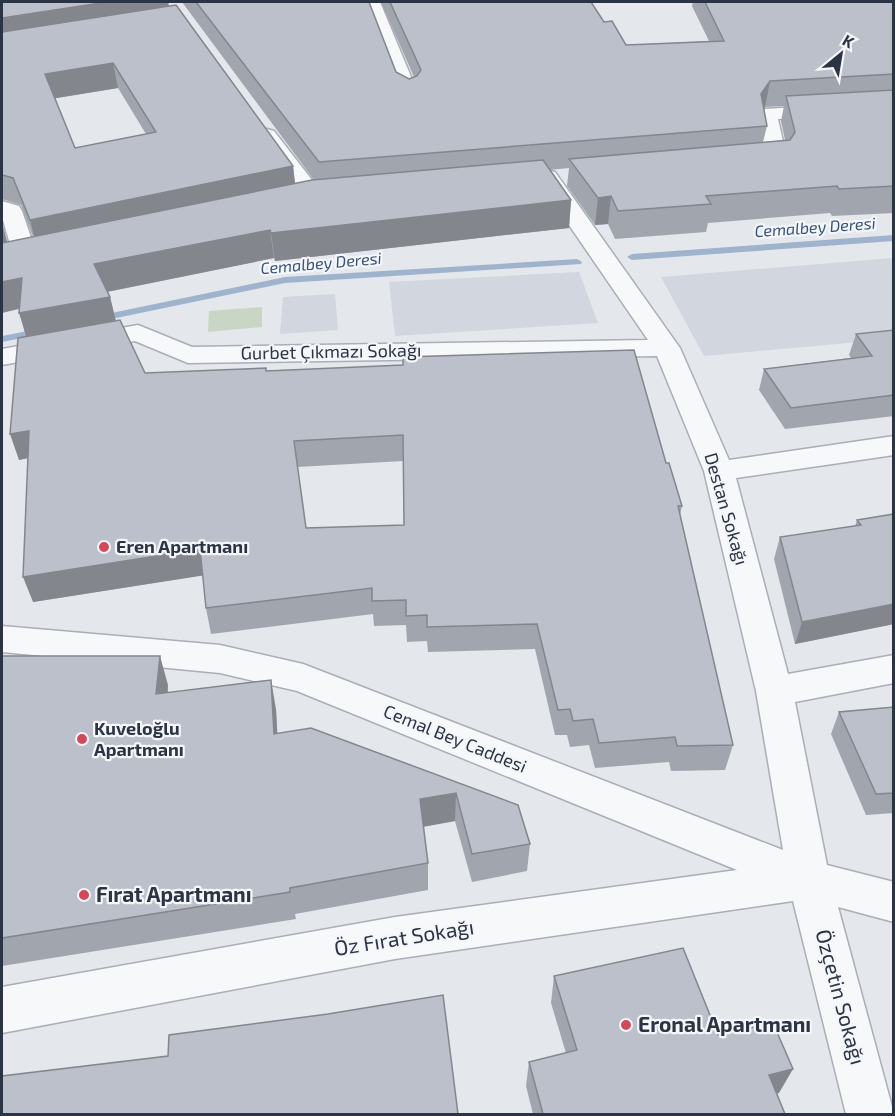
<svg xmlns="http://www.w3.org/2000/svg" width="895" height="1116" viewBox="0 0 895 1116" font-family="'Exo 2',sans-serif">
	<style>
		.built { fill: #d2d6de }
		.green { fill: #c9d6c5 }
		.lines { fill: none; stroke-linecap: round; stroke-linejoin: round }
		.stream { fill: #9fb4cc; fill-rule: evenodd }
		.street-casing { stroke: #a9aeb7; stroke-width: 3 }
		.street { fill: #f7f8fa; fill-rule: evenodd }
		.wall { fill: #a1a5ae; fill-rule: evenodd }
		.shaded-wall { fill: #83868d }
		.building { fill: #bbc0ca; stroke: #83868d; stroke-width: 1.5; fill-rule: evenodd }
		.poi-dot { fill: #d1495b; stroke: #f4f6f9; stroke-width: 2 }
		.labels { text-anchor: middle; stroke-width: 4.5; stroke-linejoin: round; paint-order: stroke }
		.far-water-label { font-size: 16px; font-style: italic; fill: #34527a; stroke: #f4f6f9 }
		.street-label { font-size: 18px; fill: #2b3445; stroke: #f4f6f9 }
		.poi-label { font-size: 18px; font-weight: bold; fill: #2b3445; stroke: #f4f6f9; text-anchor: start }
		.near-poi-label { font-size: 21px; font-weight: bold; fill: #2b3445; stroke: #f4f6f9; text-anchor: start }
		.near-street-label { font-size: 21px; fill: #2b3445; stroke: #f4f6f9 }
	</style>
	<rect width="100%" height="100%" fill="#e4e7ec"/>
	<!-- built -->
	<g class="built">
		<polygon points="893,258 893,339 704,356 661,277"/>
		<polygon points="579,272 598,323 395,336 389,282"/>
		<polygon points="335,294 338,330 280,334 283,297"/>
	</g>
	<!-- green -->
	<polygon class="green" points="262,307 262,327 208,332 209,311"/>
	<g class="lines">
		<!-- stream -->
		<g class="stream">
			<polygon points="894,235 894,241 632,260 627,257 632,254"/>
			<polygon points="577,259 582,262 581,264 285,283 97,322 92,319 97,316 285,277"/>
			<polygon points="43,328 47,329 47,333 2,342 2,336"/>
		</g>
		<!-- street casing -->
		<g class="street-casing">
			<g id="street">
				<polygon points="364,2 380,2 419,96 416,100 409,102 399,96"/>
				<polygon points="894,101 894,113 778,119 787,159 784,164 751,167 743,166 740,161 743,156 764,154 758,119 765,109"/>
				<polygon points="267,129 274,131 322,193 325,198 322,203 306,203 257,135 260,131"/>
				<polygon points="547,170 555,172 680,348 729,460 894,436 894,455 736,478 788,674 894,655 894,683 795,702 827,865 894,882 894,922 838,907 894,1114 846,1114 793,901 395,959 2,1033 2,987 395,917 737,870 297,691 220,673 2,652 2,626 220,645 303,664 783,850 756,691 704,471 657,356 188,363 135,341 2,365 2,349 138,325 192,347 648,340 536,177 539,172"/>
				<polygon points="2,201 19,206 22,211 39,261 36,266 27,268 18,266 15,261 2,217"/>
			</g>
		</g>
		<!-- street -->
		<use href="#street" class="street"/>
	</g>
	<!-- wall -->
	<g class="wall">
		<path d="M2,2h166l1,4 124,160 2,17 19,-3 -132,-178h187l27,70 13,7 5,-2 -33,-75h210l13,20 22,23 83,-4 -17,-35 1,-4h201v211l-62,3 -2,-3 -122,10 -2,9 -91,7 -7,-15 -13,1 -28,-39 2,-18 -20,2 22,30 -2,28 -294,33 -1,-3 -167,34 3,5 6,24 29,52 121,-2 400,92 16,43 -2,9 53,230 -8,25 -54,1 -2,-9 -74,6 -6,-23 -19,2 -3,-12h-12l-20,-86 -107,3 -1,-11 -20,1 -1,-17 -32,1 -1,-12 -162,20 -5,-26 -3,-33 -170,27 -5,-144 -9,2 7,-123 -7,-28 -17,-86 5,19 26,-5 -12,-32 -19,-6zM118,88l28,46 -71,14 -20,-50zM784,106l-3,15 4,19 -22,2 4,-16 -3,-17 1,-2zM403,461l1,64 -98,3 -9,-61z"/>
		<polygon points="894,330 894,416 785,429 759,390 764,369 851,358 849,355 856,334"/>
		<polygon points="894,514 894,624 795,644 774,559 780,537 855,526 857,520"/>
		<polygon points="2,656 168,685 168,692 276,709 277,734 518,805 530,844 527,871 472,882 455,821 423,827 428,863 428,890 295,914 296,919 2,966"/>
		<polygon points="894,707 894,813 866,815 831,734 839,712"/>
		<polygon points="554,976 718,1035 779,1093 776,1094 785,1114 533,1114 526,1086 529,1062 566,1053 551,1003"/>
	</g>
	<!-- shaded-wall -->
	<g class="shaded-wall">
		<polygon points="107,2 168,2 170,15 2,44 2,18"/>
		<polygon points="113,63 118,88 51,99 45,74"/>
		<polygon points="770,81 765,107 756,119 761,94"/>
		<polygon points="293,166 296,193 37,247 30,220"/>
		<polygon points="611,196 608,224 595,225 598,198"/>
		<polygon points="571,200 569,228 275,261 271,233"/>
		<polygon points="2,223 10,253 2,256"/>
		<polygon points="270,230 274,258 101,293 94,264"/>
		<polygon points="22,278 31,306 2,313 2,282"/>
		<polygon points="110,297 117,326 28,342 19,313"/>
		<polygon points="29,431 37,456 19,460 10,434"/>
		<polygon points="200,549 206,575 33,602 23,577"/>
		<polygon points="894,604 894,624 795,644 802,622"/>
		<polygon points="160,656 168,685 164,723 156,694"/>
		<polygon points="271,680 276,709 279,763 274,734"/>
		<polygon points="456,793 455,821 421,827 420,799"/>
		<polygon points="793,1069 779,1093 756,1099 769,1075"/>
	</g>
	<!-- building -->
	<g class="building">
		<polygon points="2,2 107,2 2,18"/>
		<polygon points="196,2 369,2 396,72 409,79 417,76 421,70 390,2 591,2 604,22 612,21 626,45 724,41 705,2 894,2 894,74 770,81 761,94 767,126 319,162"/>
		<path d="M176,5l117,161 -263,54 -17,-42 -11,-3v-143zM113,63l43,69 -81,16 -30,-74z"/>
		<polygon points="894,90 894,186 839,189 837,186 706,196 711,204 618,211 611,196 598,198 569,159 790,140 795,132 786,96"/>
		<polygon points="543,160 571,200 271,233 270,230 94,264 110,297 19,313 22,278 2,282 2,243 312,180"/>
		<path d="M120,320l25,53 121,-5v3l137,-6v-8l231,-7 32,113h3l13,43h-4l55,239 -56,1 -2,-9 -76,6 -6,-24 -20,2 -3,-12 -12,1 -21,-86 -110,3v-12l-21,1v-16l-34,1v-13l-166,20 -6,-59 -177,28 6,-146 -19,3 8,-96zM403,435l1,90 -98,3 -12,-87z"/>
		<polygon points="894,330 894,395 791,408 764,369 872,356 856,334"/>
		<polygon points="894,514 894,604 802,622 780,537 861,525 857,520"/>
		<polygon points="2,656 160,656 156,694 271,680 274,734 311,728 518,805 530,844 472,854 456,793 420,799 428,863 290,888 290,892 2,938"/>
		<polygon points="894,707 894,793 876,794 839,712"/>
		<polygon points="683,948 718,1035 773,1023 793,1069 769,1075 785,1114 543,1114 529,1062 577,1050 554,976"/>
		<polygon points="443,995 458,1114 2,1114 2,1076 168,1056 169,1035 328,1014"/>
	</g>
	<!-- markers -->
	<g class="poi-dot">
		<circle cx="104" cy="547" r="6"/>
		<circle cx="82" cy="739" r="6"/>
		<circle cx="84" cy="895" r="6"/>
		<circle cx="626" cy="1025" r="6"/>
	</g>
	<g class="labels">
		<!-- far-water labels -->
		<g class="far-water-label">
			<text transform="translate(815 227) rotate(-4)" y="6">Cemalbey Deresi</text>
			<text transform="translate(321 263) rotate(-5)" y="6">Cemalbey Deresi</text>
		</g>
		<!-- street labels -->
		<g class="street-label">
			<text transform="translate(331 352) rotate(-1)" y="6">Gurbet Çıkmazı Sokağı</text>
			<text transform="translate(726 509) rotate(74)" y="6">Destan Sokağı</text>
			<text transform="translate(455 739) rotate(22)" y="6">Cemal Bey Caddesi</text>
		</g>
		<!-- poi labels -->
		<g class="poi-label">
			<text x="116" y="553">Eren Apartmanı</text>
			<text x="94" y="735">Kuveloğlu<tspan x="94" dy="21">Apartmanı</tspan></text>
		</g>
		<!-- near-poi labels -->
		<g class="near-poi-label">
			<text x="96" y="902">Fırat Apartmanı</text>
			<text x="638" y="1032">Eronal Apartmanı</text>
		</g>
		<!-- near-street labels -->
		<g class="near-street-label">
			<text transform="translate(404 938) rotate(-9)" y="7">Öz Fırat Sokağı</text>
			<text transform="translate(840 997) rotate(75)" y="7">Özçetin Sokağı</text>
		</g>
	</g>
	<!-- border -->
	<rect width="895" height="1116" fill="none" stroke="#2b3445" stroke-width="6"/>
	<!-- north arrow -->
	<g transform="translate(841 54) rotate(30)" stroke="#f4f6f9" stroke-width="4.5" paint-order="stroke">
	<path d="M0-4.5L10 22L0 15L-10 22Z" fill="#2b3445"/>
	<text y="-9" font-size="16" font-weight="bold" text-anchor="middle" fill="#2b3445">K</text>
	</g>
</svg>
